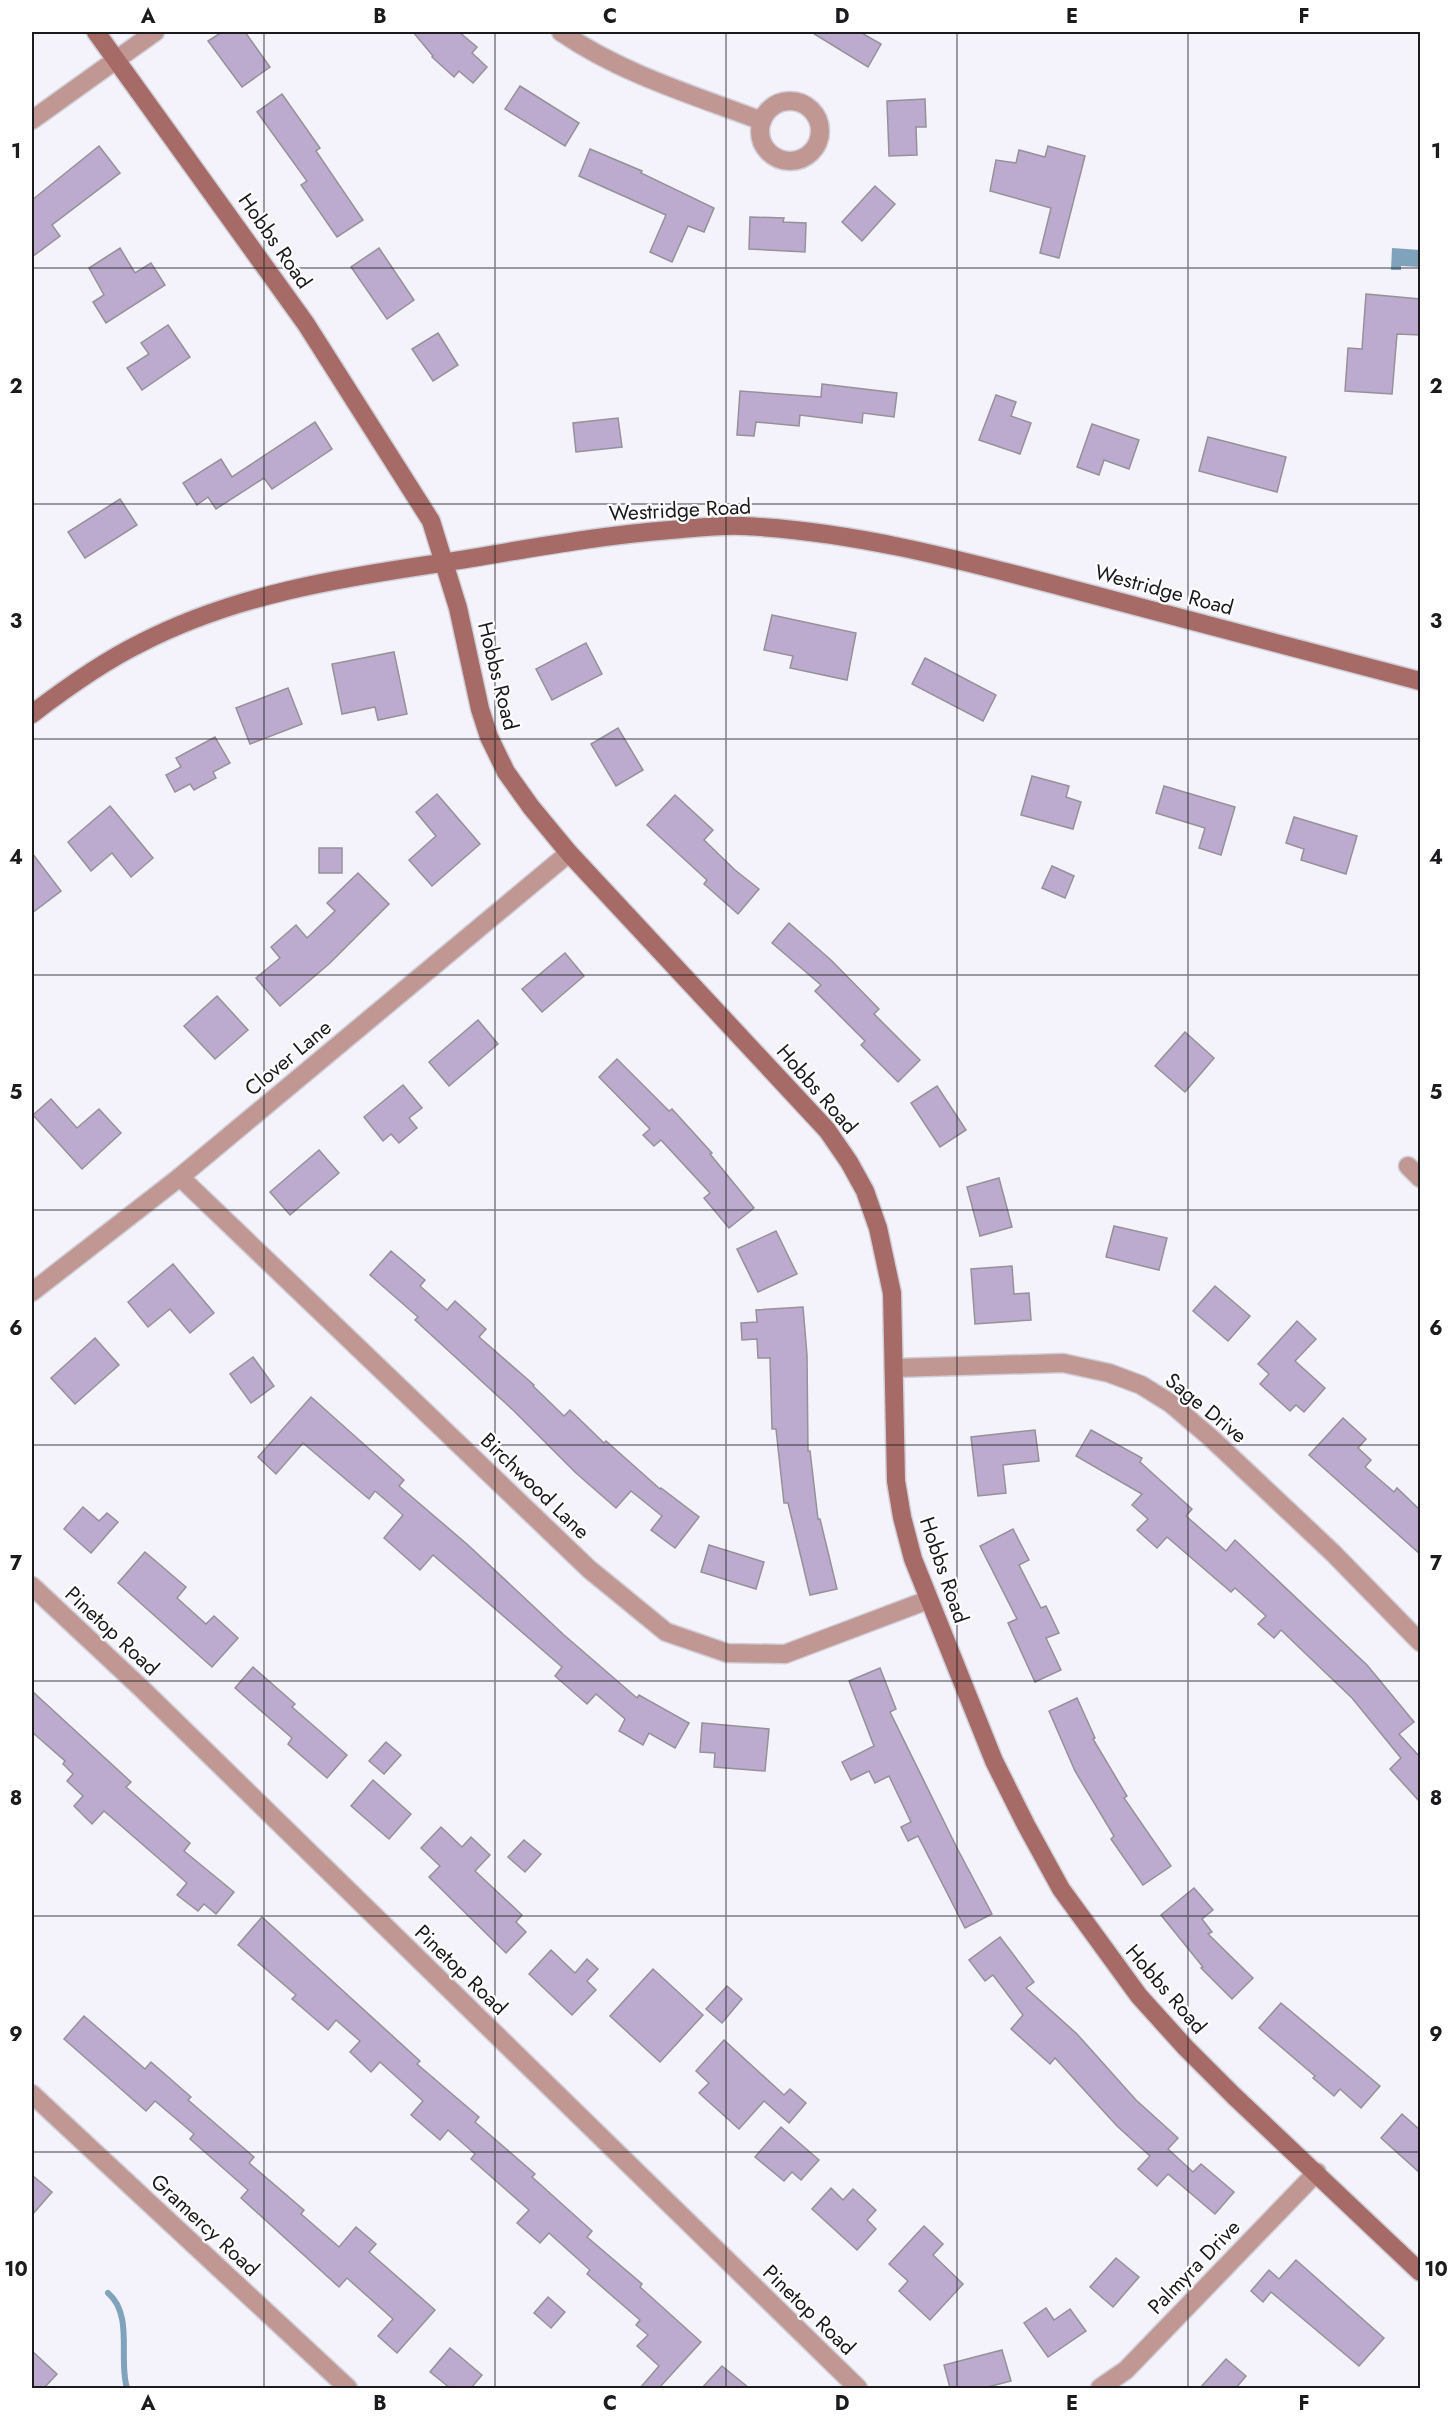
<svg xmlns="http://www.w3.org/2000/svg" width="1452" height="2420" viewBox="0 0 1452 2420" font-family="Jost,sans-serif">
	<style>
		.water { fill: #7fa3bb }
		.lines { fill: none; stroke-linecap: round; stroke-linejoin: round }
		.stream { stroke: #7fa3bb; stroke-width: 6 }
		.building { fill: #bcabce; stroke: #959199; stroke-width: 1.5 }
		.street-casing { stroke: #d1d0d8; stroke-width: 21 }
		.secondary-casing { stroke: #d1d0d8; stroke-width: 21 }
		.street { stroke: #c19794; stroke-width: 18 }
		.secondary { stroke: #a66a67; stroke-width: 18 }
		.grid { fill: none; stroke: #1b1b1e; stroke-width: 1.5; stroke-opacity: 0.55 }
		.labels { text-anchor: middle; stroke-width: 4.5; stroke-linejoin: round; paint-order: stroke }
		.street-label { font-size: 21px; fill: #1b1b1e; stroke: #fff }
		.neatline { fill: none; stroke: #1b1b1e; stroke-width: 2 }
		.grid-label { font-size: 20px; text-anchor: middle; font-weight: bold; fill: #1b1b1e }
	</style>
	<rect width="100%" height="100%" fill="#f4f2fb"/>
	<!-- water -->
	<polygon class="water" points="1392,248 1420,250 1420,267 1401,266 1401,270 1391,270"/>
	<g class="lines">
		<!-- stream -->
		<path class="stream" d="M108,2293c26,22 10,67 19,95"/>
	</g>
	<!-- building -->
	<g class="building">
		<polygon points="222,32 245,32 270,67 242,87 208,41"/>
		<polygon points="413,32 459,32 477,47 472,53 487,67 473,83 459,71 454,77 432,57 433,56"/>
		<polygon points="811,32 860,32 881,44 868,67"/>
		<polygon points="520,86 579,123 565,146 505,109"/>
		<polygon points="282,94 320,148 316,151 363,220 337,237 301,185 307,181 257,112"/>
		<polygon points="925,99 926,127 916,127 917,155 889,156 887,101"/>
		<polygon points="99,146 120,173 52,225 60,236 32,257 32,200"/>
		<polygon points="1048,146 1085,156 1059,258 1040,253 1051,208 990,191 996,160 1016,163 1019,150 1045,157"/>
		<polygon points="590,149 642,171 641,173 714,208 704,232 688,226 672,262 650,252 666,215 579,176"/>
		<polygon points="875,186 895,204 862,241 842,222"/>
		<polygon points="750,217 784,218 783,222 806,223 805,252 749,249"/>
		<polygon points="120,248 135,273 151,263 165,285 106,323 93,302 104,295 89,268"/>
		<polygon points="379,248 414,300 387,319 351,267"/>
		<polygon points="1366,294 1420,299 1420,335 1397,334 1392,394 1345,391 1348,348 1362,349"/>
		<polygon points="168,325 190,357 142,390 127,368 149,354 141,343"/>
		<polygon points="438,333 458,365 433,381 412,349"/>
		<polygon points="822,384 897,393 894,417 863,413 862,423 800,415 799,426 756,422 754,436 737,435 740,391 821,397"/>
		<polygon points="996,395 1016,402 1011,416 1031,423 1020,454 979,440"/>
		<polygon points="618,418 622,447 576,452 573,423"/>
		<polygon points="315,422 332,449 272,489 264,478 216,509 208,497 197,505 183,483 221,459 232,477"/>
		<polygon points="1092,424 1139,440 1129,469 1104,460 1099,475 1077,467"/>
		<polygon points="1208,437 1286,457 1277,492 1199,471"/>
		<polygon points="120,499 137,525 85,558 68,532"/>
		<polygon points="772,615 856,633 847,680 790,668 793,656 764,650"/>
		<polygon points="586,643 602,674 552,700 536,669"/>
		<polygon points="394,652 407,714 378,720 375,707 342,714 332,664"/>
		<polygon points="925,658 996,695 983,721 912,684"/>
		<polygon points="288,688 302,724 250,744 236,708"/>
		<polygon points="618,728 643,770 616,786 591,744"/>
		<polygon points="215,737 230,763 213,772 216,778 194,790 190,784 175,792 166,775 181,767 176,758"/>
		<polygon points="1032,776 1069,786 1066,797 1081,802 1073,829 1021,815"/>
		<polygon points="1164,786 1235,807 1221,855 1199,848 1205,828 1156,813"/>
		<polygon points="437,794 480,844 432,886 409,860 436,836 416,812"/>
		<polygon points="675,795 713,830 704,840 735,870 759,889 738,914 704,884 707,880 647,825"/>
		<polygon points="110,806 153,858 131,877 112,853 91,871 68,842"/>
		<polygon points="1294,817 1357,836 1346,874 1301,860 1304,849 1286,843"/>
		<rect x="319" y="848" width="23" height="25"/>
		<polygon points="32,853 61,891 32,913"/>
		<polygon points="1052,866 1074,876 1065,898 1042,888"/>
		<polygon points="358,873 389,904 330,963 280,1006 256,978 280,958 271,947 296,925 307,938 335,911 327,903"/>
		<polygon points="789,923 832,961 879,1009 874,1014 920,1060 898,1082 861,1045 865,1041 815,991 821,985 772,943"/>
		<polygon points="565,953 584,976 542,1012 522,989"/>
		<polygon points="217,996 248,1030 215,1059 184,1026"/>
		<polygon points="478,1020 498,1044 449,1086 429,1062"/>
		<polygon points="1185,1032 1214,1058 1185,1092 1155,1066"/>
		<polygon points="617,1059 669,1111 672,1109 712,1153 710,1154 754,1208 729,1228 704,1198 710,1193 661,1140 654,1146 643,1135 650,1129 599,1077"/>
		<polygon points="403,1085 422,1108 409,1118 417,1128 399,1143 391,1134 383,1141 364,1117"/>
		<polygon points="937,1086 966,1130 940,1147 911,1103"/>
		<polygon points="51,1099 77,1128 99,1109 121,1133 82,1169 33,1115"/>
		<polygon points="319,1150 339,1173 290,1215 270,1192"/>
		<polygon points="999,1178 1012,1227 980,1236 967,1187"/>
		<polygon points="1114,1226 1167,1238 1159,1270 1106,1257"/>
		<polygon points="776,1231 797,1274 758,1292 737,1249"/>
		<polygon points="391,1251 425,1280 420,1286 447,1310 455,1301 486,1329 479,1337 534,1385 533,1386 564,1416 570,1410 604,1443 606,1441 660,1489 661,1488 699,1517 675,1548 651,1530 662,1516 631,1491 616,1508 576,1473 514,1411 415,1320 418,1317 370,1275"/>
		<polygon points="173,1264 214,1313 190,1333 170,1309 148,1327 128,1302"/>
		<polygon points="1012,1266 1014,1294 1029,1293 1031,1320 975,1324 971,1269"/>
		<polygon points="1215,1286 1250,1316 1228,1341 1193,1311"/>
		<polygon points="803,1307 807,1355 808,1451 810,1451 818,1519 820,1519 837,1589 810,1595 788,1503 784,1503 776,1429 772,1429 770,1358 758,1358 757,1339 742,1340 741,1323 757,1322 756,1310"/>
		<polygon points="1297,1321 1316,1339 1295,1361 1325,1388 1304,1412 1296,1405 1290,1411 1260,1384 1269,1374 1258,1364"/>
		<polygon points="95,1338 119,1365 75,1404 51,1378"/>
		<polygon points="253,1357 274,1386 251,1403 230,1374"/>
		<polygon points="311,1397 404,1480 399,1486 468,1545 564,1635 637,1698 639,1695 689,1723 675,1748 649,1733 643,1745 619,1731 625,1719 596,1694 587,1704 555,1676 562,1667 433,1555 420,1570 384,1538 403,1515 375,1491 369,1499 303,1443 276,1474 258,1457"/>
		<polygon points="1343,1418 1366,1439 1358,1448 1371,1460 1365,1467 1394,1492 1397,1488 1420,1510 1420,1554 1309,1455"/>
		<polygon points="1035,1430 1039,1461 1003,1465 1006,1493 978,1496 971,1437"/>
		<polygon points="1091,1430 1142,1458 1140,1462 1192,1509 1186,1516 1226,1551 1235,1540 1367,1665 1414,1722 1399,1734 1420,1757 1420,1802 1390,1769 1401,1758 1352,1698 1307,1655 1281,1630 1274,1638 1258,1624 1266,1616 1235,1588 1231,1592 1167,1537 1157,1548 1137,1530 1148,1519 1132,1505 1142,1494 1076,1456"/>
		<polygon points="83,1507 99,1521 107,1513 118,1522 91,1553 64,1529"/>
		<polygon points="1013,1529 1029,1560 1019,1565 1041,1608 1046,1606 1059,1633 1046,1638 1061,1670 1035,1682 1008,1623 1017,1619 980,1546"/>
		<polygon points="709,1545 764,1562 756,1589 701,1572"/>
		<polygon points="145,1552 186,1587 177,1598 206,1624 214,1616 238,1638 212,1667 118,1583"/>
		<polygon points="253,1667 295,1704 292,1707 347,1755 327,1778 288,1744 292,1738 235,1688"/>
		<polygon points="880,1668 896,1709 890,1712 957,1848 992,1914 965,1928 918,1836 908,1841 901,1827 911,1822 889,1776 875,1783 869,1771 851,1780 842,1762 874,1746 849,1681"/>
		<polygon points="32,1691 131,1782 126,1787 190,1843 184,1851 234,1892 216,1914 204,1904 198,1911 177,1895 187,1883 104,1811 92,1824 74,1806 83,1796 67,1781 73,1774 63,1764 65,1761 32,1732"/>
		<polygon points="1077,1698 1095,1738 1093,1739 1127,1796 1124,1798 1171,1866 1143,1885 1111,1839 1114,1836 1075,1771 1049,1711"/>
		<polygon points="702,1723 769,1729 765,1771 714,1767 715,1753 700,1752"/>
		<polygon points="386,1742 401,1755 384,1774 369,1761"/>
		<polygon points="373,1780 411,1814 389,1839 351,1806"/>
		<polygon points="441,1827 462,1847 471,1837 490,1855 475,1871 522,1915 516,1922 526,1932 506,1953 429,1877 440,1866 421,1848"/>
		<polygon points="524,1840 541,1854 525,1872 508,1857"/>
		<polygon points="1194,1888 1213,1910 1202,1919 1212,1932 1208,1934 1253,1978 1232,1999 1201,1968 1203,1967 1161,1915"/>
		<polygon points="262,1917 420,2061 417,2064 479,2117 475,2122 535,2174 532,2177 592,2231 587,2237 642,2284 640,2287 701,2342 659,2388 640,2388 659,2366 637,2346 648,2335 636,2325 640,2320 587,2274 590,2270 549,2233 540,2243 517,2223 529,2210 471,2159 475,2154 448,2130 440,2140 411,2115 423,2101 380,2062 371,2072 350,2052 360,2041 336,2020 328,2030 292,1999 296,1995 238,1945"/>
		<polygon points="1000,1937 1034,1982 1026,1988 1077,2034 1136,2100 1178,2138 1168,2149 1193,2172 1201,2164 1234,2192 1215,2214 1168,2174 1157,2186 1138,2169 1150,2156 1117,2126 1055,2058 1050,2064 1011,2029 1023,2015 993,1975 985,1981 969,1960"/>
		<polygon points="551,1950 575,1973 587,1959 598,1969 587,1981 596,1990 572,2015 529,1974"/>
		<polygon points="653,1969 703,2015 660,2062 610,2016"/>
		<polygon points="727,1986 742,1999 722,2023 706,2009"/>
		<polygon points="1281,2003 1380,2086 1361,2108 1340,2089 1334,2096 1313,2078 1315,2076 1259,2028"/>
		<polygon points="84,2016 145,2069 151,2062 191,2097 188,2100 254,2157 249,2163 304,2210 301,2214 339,2247 356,2227 376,2244 369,2252 435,2310 397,2353 378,2336 393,2319 347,2278 339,2287 241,2198 248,2190 190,2139 194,2134 155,2101 146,2111 64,2039"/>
		<polygon points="724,2040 784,2095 790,2089 806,2103 789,2123 764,2101 739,2129 699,2093 709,2083 696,2071"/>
		<polygon points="1402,2114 1420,2130 1420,2173 1381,2138"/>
		<polygon points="781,2127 819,2160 801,2180 792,2172 784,2181 755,2157"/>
		<polygon points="32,2175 52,2192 32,2215"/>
		<polygon points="831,2188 843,2200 853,2189 876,2210 867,2220 876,2229 857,2250 812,2209"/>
		<polygon points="924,2226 943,2244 933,2255 963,2284 930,2320 899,2291 908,2281 889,2264"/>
		<polygon points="1116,2258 1139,2277 1113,2307 1090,2287"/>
		<polygon points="1296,2260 1384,2338 1359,2366 1271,2292 1263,2302 1251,2291 1269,2270 1279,2279"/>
		<polygon points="548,2297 565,2312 551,2328 534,2313"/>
		<polygon points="1046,2308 1054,2320 1070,2309 1086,2331 1048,2357 1024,2323"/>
		<polygon points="450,2348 482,2375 471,2388 450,2388 430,2372"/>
		<polygon points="1002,2350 1011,2381 984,2388 950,2388 944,2365"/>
		<polygon points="32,2351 57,2374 44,2388 32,2388"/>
		<polygon points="1226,2359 1246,2376 1236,2388 1200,2388"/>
		<polygon points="722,2366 749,2388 702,2388"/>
	</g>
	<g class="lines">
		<!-- street casing -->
		<g class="street-casing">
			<g id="street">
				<path d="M561,32c61,42 132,63 201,89"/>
				<circle cx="790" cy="131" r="30"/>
				<polyline points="32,120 155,32"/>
				<polyline points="1408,1166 1420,1178"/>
				<polyline points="180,1177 589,1569 666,1632 727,1653 785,1654 928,1600"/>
				<polyline points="32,1292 180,1177 569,853"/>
				<polyline points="895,1368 1063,1363 1109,1373 1141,1385 1170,1403 1211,1438 1333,1553 1420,1642"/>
				<polyline points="32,1586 140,1687 858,2388"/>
				<polyline points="32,2094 348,2388"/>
				<polyline points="1100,2388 1126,2370 1317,2172"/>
			</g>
		</g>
		<!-- secondary casing -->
		<g class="secondary-casing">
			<g id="secondary">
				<polyline points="96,32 306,324 431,521 458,608 480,709 489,737 506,772 531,807 569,853 827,1130 849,1162 865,1191 878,1228 892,1293 896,1481 902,1517 913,1559 994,1761 1026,1825 1061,1889 1139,1996 1186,2048 1234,2096 1420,2272"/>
				<path d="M32,714c34,-26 70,-52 109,-71 93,-48 197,-65 300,-80 76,-12 152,-27 229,-33 24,-2 49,-5 73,-4 107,5 210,32 313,59 122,31 243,64 364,96"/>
			</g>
		</g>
		<!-- street -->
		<use href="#street" class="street"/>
		<!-- secondary -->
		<use href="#secondary" class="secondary"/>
	</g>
	<!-- grid -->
	<path class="grid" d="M264,32v2356M495,32v2356M726,32v2356M957,32v2356M1188,32v2356M32,268h1388M32,504h1388M32,739h1388M32,975h1388M32,1210h1388M32,1445h1388M32,1681h1388M32,1916h1388M32,2152h1388"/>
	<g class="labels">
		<!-- street labels -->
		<g class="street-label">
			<text transform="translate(275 241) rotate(55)" y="7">Hobbs Road</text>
			<text transform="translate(680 510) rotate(-3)" y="7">Westridge Road</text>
			<text transform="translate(1164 590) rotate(15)" y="7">Westridge Road</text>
			<text transform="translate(498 676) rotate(76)" y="7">Hobbs Road</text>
			<text transform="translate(288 1058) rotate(-40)" y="7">Clover Lane</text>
			<text transform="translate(817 1089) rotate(49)" y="7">Hobbs Road</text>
			<text transform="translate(1206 1408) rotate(39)" y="7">Sage Drive</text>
			<text transform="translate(535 1486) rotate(44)" y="7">Birchwood Lane</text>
			<text transform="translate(944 1570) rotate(71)" y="7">Hobbs Road</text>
			<text transform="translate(112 1631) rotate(43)" y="7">Pinetop Road</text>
			<text transform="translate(461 1970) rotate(44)" y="7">Pinetop Road</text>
			<text transform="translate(1166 1989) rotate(49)" y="7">Hobbs Road</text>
			<text transform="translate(205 2225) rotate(43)" y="7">Gramercy Road</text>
			<text transform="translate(1194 2267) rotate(-46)" y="7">Palmyra Drive</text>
			<text transform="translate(809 2310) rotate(44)" y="7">Pinetop Road</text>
		</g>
	</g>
	<!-- border -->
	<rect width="1452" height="2420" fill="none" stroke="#ffffff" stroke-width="66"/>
	<rect x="33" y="33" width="1386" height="2354" class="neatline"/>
	<g class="grid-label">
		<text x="148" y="23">A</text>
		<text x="380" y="23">B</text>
		<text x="610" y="23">C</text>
		<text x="842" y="23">D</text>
		<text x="1072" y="23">E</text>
		<text x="1304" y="23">F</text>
		<text x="16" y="158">1</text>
		<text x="1436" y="158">1</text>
		<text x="16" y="393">2</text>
		<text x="1436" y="393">2</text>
		<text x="16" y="628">3</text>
		<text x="1436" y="628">3</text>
		<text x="16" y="864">4</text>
		<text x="1436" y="864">4</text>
		<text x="16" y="1099">5</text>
		<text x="1436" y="1099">5</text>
		<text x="16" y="1335">6</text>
		<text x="1436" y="1335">6</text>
		<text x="16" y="1570">7</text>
		<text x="1436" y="1570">7</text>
		<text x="16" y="1805">8</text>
		<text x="1436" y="1805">8</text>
		<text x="16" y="2041">9</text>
		<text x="1436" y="2041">9</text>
		<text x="16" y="2276">10</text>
		<text x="1436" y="2276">10</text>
		<text x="148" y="2410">A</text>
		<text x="380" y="2410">B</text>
		<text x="610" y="2410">C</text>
		<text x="842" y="2410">D</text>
		<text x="1072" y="2410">E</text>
		<text x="1304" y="2410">F</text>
	</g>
</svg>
